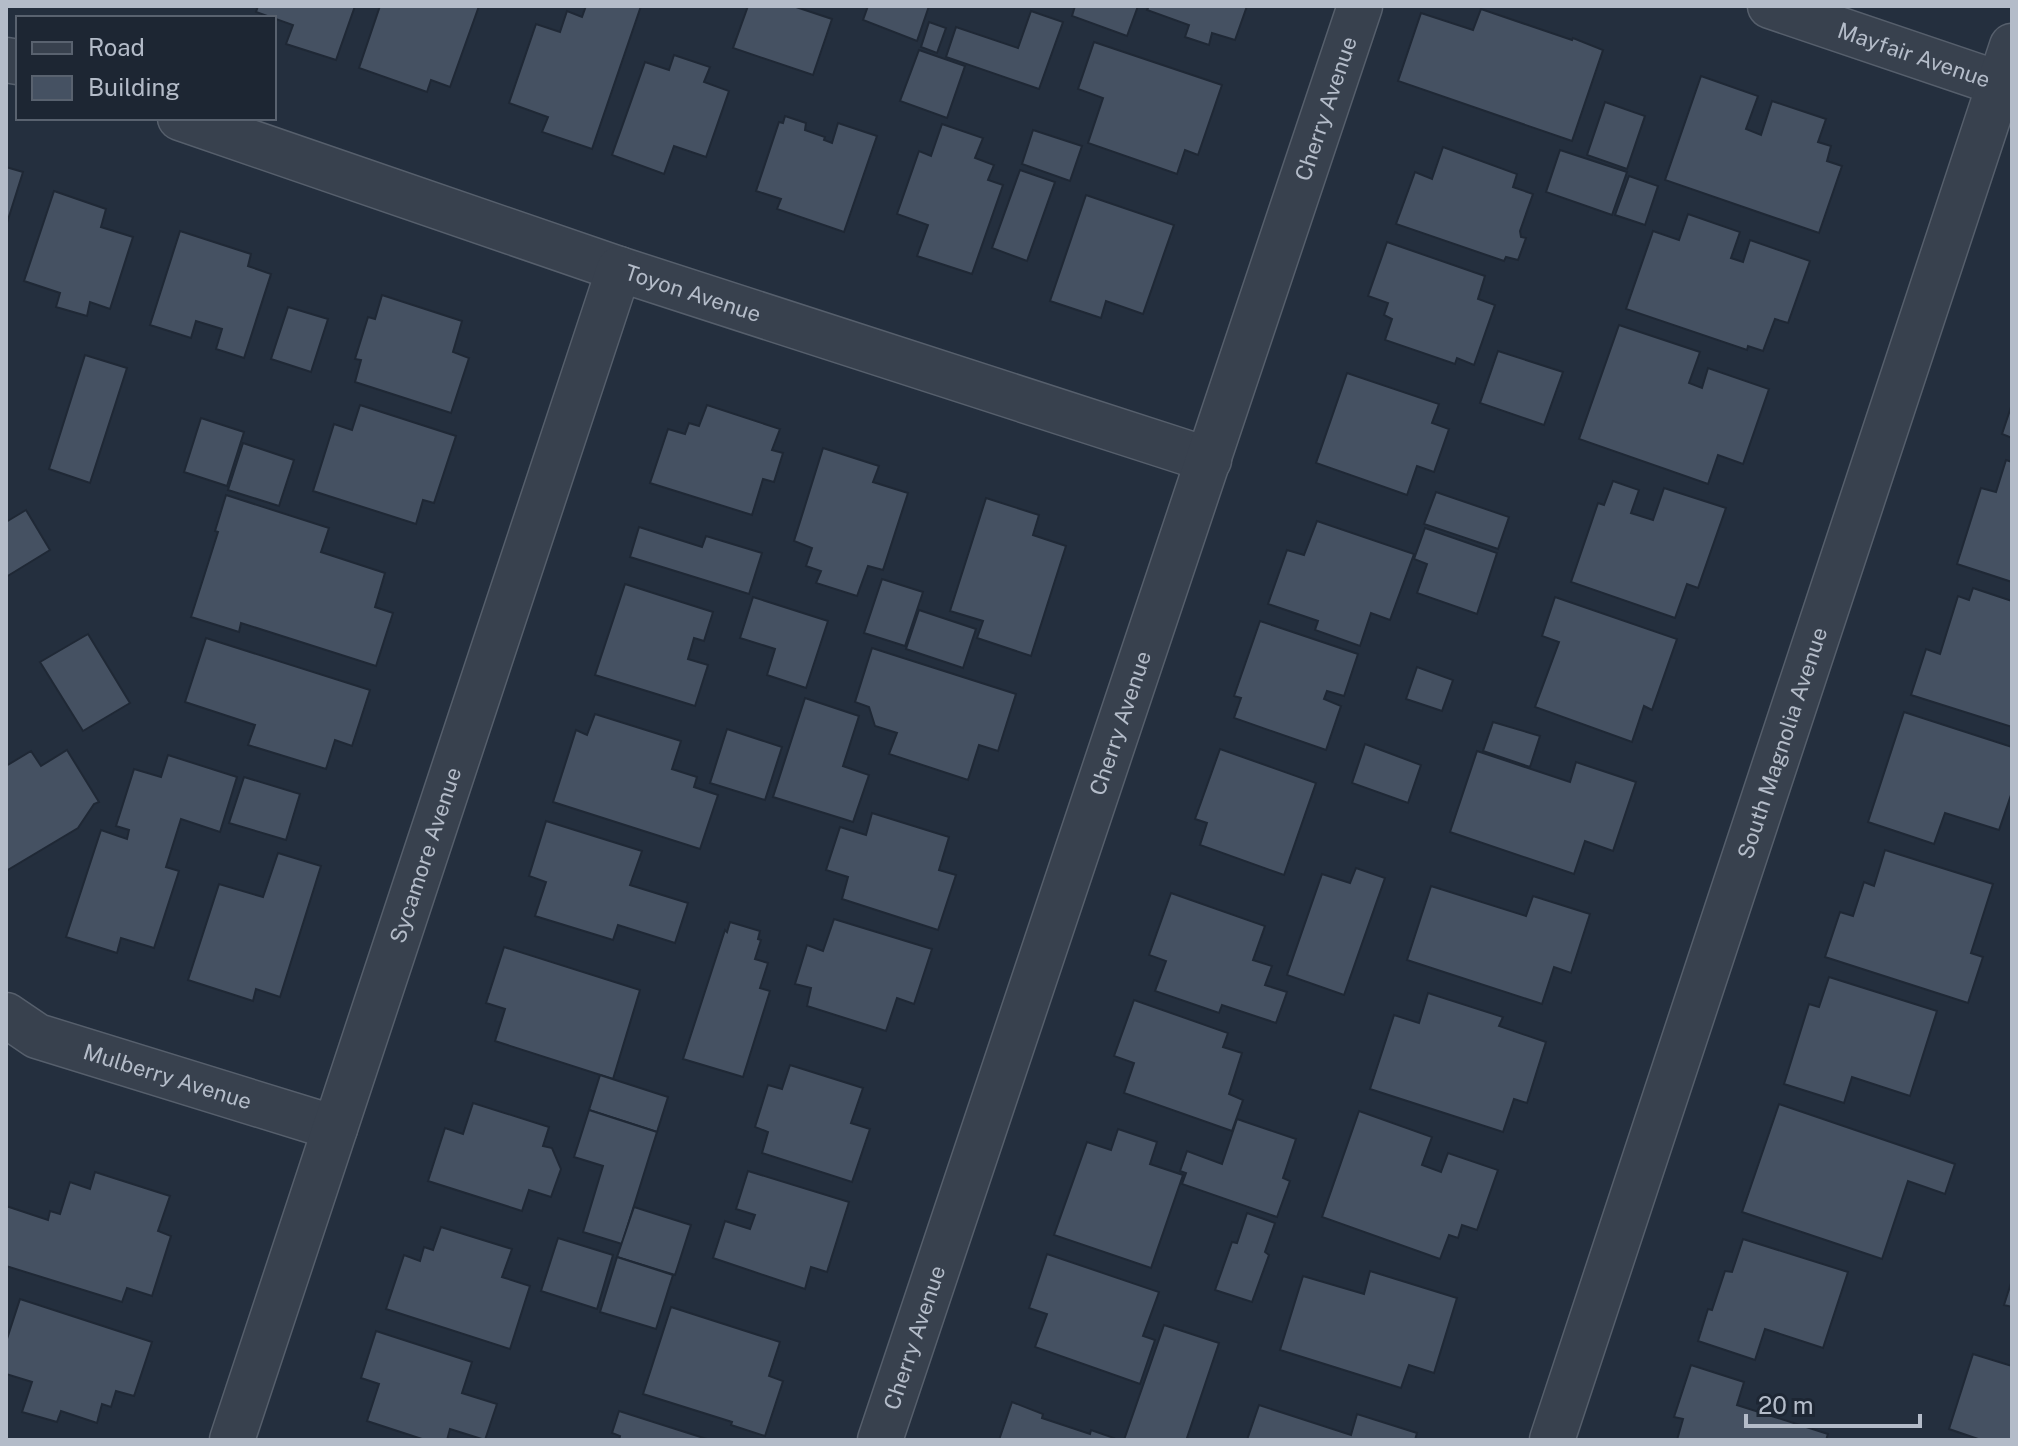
<svg xmlns="http://www.w3.org/2000/svg" width="2018" height="1446" viewBox="0 0 2018 1446" font-family="'Public Sans',sans-serif">
	<style>
		.building { fill: #455162; stroke: #1f2835; stroke-width: 2 }
		.lines { fill: none; stroke-linecap: round; stroke-linejoin: round }
		.minor-casing { stroke: #565f6c; stroke-width: 47 }
		.minor { stroke: #38414e; stroke-width: 44 }
		.labels { text-anchor: middle; stroke-width: 7; stroke-linejoin: round; paint-order: stroke }
		.street-label { font-size: 22px; fill: #b4bcc9; stroke: #1d2633 }
	</style>
	<rect width="100%" height="100%" fill="#242f3e"/>
	<!-- building -->
	<g class="building">
		<polygon points="258,6 355,6 336,60 286,44 293,25 256,12"/>
		<polygon points="380,6 479,6 450,87 431,80 427,92 359,68"/>
		<polygon points="586,6 641,6 592,149 542,132 548,117 509,103 536,24 560,32 567,11 582,17"/>
		<polygon points="748,6 793,6 832,19 813,75 733,48"/>
		<polygon points="868,6 929,6 917,41 863,20"/>
		<polygon points="1075,6 1138,6 1127,36 1072,16"/>
		<polygon points="1149,6 1247,6 1235,40 1212,33 1209,45 1185,37 1189,25 1147,10"/>
		<polygon points="1481,9 1572,40 1573,38 1603,50 1572,141 1398,81 1421,13 1473,30"/>
		<polygon points="1031,11 1063,22 1039,89 946,57 956,27 1018,48"/>
		<polygon points="929,22 946,28 937,53 921,47"/>
		<polygon points="1094,42 1222,85 1198,155 1185,150 1177,174 1088,143 1103,98 1078,89"/>
		<polygon points="919,50 965,66 947,118 900,101"/>
		<polygon points="674,55 710,67 704,82 729,91 706,157 674,146 664,174 612,155 645,62 669,70"/>
		<polygon points="1701,76 1758,96 1746,129 1761,135 1772,101 1826,119 1818,142 1831,146 1827,161 1842,166 1819,233 1665,180"/>
		<polygon points="1605,102 1645,116 1627,169 1587,155"/>
		<polygon points="785,116 806,123 805,130 825,137 824,140 832,143 838,123 877,136 844,232 777,209 781,199 756,191 779,122 783,123"/>
		<polygon points="942,124 983,138 975,158 994,165 988,180 1003,185 972,274 917,256 928,225 897,214 919,151 931,156"/>
		<polygon points="1033,130 1082,146 1070,181 1022,164"/>
		<polygon points="1443,147 1517,174 1513,187 1533,194 1520,231 1521,237 1526,238 1518,260 1506,257 1504,261 1396,224 1415,172 1432,179"/>
		<polygon points="1560,150 1627,172 1612,215 1546,192"/>
		<polygon points="6,167 23,172 6,226"/>
		<polygon points="1020,170 1055,182 1027,261 992,248"/>
		<polygon points="1629,176 1658,186 1645,225 1615,215"/>
		<polygon points="54,191 106,209 101,227 133,237 110,309 90,302 87,316 56,307 60,293 24,281"/>
		<polygon points="1086,195 1174,225 1143,314 1106,301 1101,318 1050,301"/>
		<polygon points="1688,214 1740,232 1731,258 1743,262 1750,240 1810,261 1788,323 1775,319 1763,351 1748,346 1747,350 1626,309 1653,231 1679,240"/>
		<polygon points="180,231 251,254 248,266 271,274 244,358 216,349 222,329 196,321 191,338 150,325"/>
		<polygon points="1387,242 1485,276 1478,299 1495,305 1474,365 1457,358 1455,364 1385,340 1392,319 1384,315 1388,303 1368,296"/>
		<polygon points="382,295 462,321 453,352 469,358 451,413 355,382 361,360 355,359 368,317 375,319"/>
		<polygon points="288,307 328,319 311,372 271,359"/>
		<polygon points="1619,325 1700,352 1689,383 1702,388 1708,368 1769,389 1743,464 1718,455 1708,484 1579,439"/>
		<polygon points="1498,351 1563,372 1544,425 1480,403"/>
		<polygon points="85,355 127,368 90,483 49,469"/>
		<polygon points="1347,373 1439,404 1432,423 1449,429 1434,472 1417,466 1407,495 1316,463"/>
		<polygon points="2012,404 2012,438 2002,434"/>
		<polygon points="360,405 456,436 434,503 423,500 416,524 313,491 334,424 352,430"/>
		<polygon points="707,405 780,429 772,450 783,453 774,482 763,479 752,515 650,483 668,429 685,434 689,423 699,426"/>
		<polygon points="201,418 244,432 227,486 184,472"/>
		<polygon points="243,443 294,460 279,506 228,490"/>
		<polygon points="823,448 879,466 873,482 908,493 883,570 868,566 857,596 816,583 821,571 806,566 812,548 794,541"/>
		<polygon points="2006,460 2012,462 2012,582 1957,564 1981,488 1996,492"/>
		<polygon points="1613,481 1639,490 1631,513 1653,520 1664,488 1726,508 1698,588 1687,584 1675,618 1571,582 1598,503 1604,505"/>
		<polygon points="1436,492 1509,517 1498,549 1424,524"/>
		<polygon points="226,495 329,528 321,552 385,573 375,607 393,613 376,666 241,623 239,632 191,617 218,532 215,531"/>
		<polygon points="986,498 1039,515 1033,535 1066,546 1031,656 977,638 983,621 950,611"/>
		<polygon points="26,510 50,550 6,577 6,522"/>
		<polygon points="1317,521 1414,554 1390,620 1371,613 1360,646 1315,630 1318,621 1268,604 1287,550 1304,555"/>
		<polygon points="639,527 702,547 706,536 762,553 749,594 630,557"/>
		<polygon points="1425,528 1497,553 1477,614 1417,593 1427,564 1414,559"/>
		<polygon points="882,579 923,592 905,646 864,633"/>
		<polygon points="625,584 713,612 704,641 694,638 688,659 708,665 695,706 595,675"/>
		<polygon points="1973,588 2012,601 2012,727 1911,695 1926,649 1940,654 1958,596 1969,600"/>
		<polygon points="753,597 828,621 806,688 767,675 775,649 740,638"/>
		<polygon points="1555,597 1677,639 1652,710 1644,706 1632,742 1535,707 1559,642 1542,636"/>
		<polygon points="919,610 976,629 963,668 906,649"/>
		<polygon points="1260,621 1358,654 1344,696 1327,691 1324,699 1341,706 1326,750 1234,718 1241,698 1234,696"/>
		<polygon points="88,634 130,703 83,731 40,662"/>
		<polygon points="206,638 370,690 352,746 335,740 326,769 248,745 255,725 185,702"/>
		<polygon points="872,648 1016,694 998,751 979,745 968,780 889,754 897,733 875,726 869,707 855,702"/>
		<polygon points="1417,667 1453,680 1442,711 1406,699"/>
		<polygon points="805,698 859,716 843,766 869,775 853,822 773,797"/>
		<polygon points="1904,712 2012,747 2012,792 1999,830 1945,813 1934,844 1868,822"/>
		<polygon points="595,714 681,741 672,769 697,777 694,787 718,795 700,849 553,802 576,730 587,735"/>
		<polygon points="1493,722 1540,736 1530,767 1483,751"/>
		<polygon points="727,729 782,747 765,800 710,783"/>
		<polygon points="1365,744 1421,765 1408,803 1352,783"/>
		<polygon points="1220,749 1316,783 1284,875 1200,845 1207,823 1195,819"/>
		<polygon points="67,750 99,802 94,804 78,828 6,871 6,766 31,751 41,766"/>
		<polygon points="1477,751 1570,782 1576,762 1636,782 1613,851 1585,841 1574,874 1450,832"/>
		<polygon points="168,755 237,777 220,832 181,819 166,867 179,871 154,948 121,938 117,953 66,937 101,830 127,839 129,830 116,826 134,769 161,777"/>
		<polygon points="244,777 300,794 286,840 229,823"/>
		<polygon points="872,813 949,837 939,870 956,875 938,930 842,899 848,877 826,870 840,827 866,835"/>
		<polygon points="546,821 642,851 630,885 688,903 675,943 618,925 613,940 535,916 546,882 529,876"/>
		<polygon points="1885,850 1993,884 1971,953 1983,957 1968,1003 1825,957 1840,912 1853,916 1864,882 1874,886"/>
		<polygon points="278,853 321,866 280,997 256,989 253,1001 188,980 219,884 263,897"/>
		<polygon points="1356,868 1385,878 1344,995 1287,975 1322,874 1350,883"/>
		<polygon points="1431,886 1526,916 1533,896 1590,914 1571,973 1554,967 1542,1004 1407,960"/>
		<polygon points="1171,893 1265,926 1253,960 1272,966 1265,985 1287,992 1276,1023 1222,1005 1219,1013 1155,991 1166,961 1149,955"/>
		<polygon points="834,919 932,949 914,1004 897,998 886,1031 807,1006 811,988 795,984 807,945 823,951"/>
		<polygon points="730,922 760,931 758,939 761,940 755,959 768,963 760,988 770,991 743,1077 683,1059 725,930 727,932"/>
		<polygon points="504,947 640,990 613,1079 495,1041 505,1009 486,1003"/>
		<polygon points="1829,977 1937,1011 1910,1096 1852,1077 1844,1103 1784,1084 1809,1004 1819,1007"/>
		<polygon points="1428,993 1503,1017 1499,1026 1546,1042 1527,1103 1514,1099 1503,1132 1370,1089 1394,1015 1419,1023"/>
		<polygon points="1134,1000 1228,1033 1223,1047 1242,1053 1229,1094 1243,1100 1232,1131 1124,1093 1134,1063 1114,1056"/>
		<polygon points="790,1065 863,1088 851,1123 870,1129 852,1182 762,1153 768,1132 755,1127 768,1085 782,1089"/>
		<polygon points="600,1075 668,1097 657,1132 589,1110"/>
		<polygon points="473,1103 549,1127 543,1146 552,1148 561,1169 551,1197 529,1190 522,1211 428,1181 445,1128 463,1134"/>
		<polygon points="1779,1104 1955,1164 1945,1194 1908,1181 1882,1259 1742,1212"/>
		<polygon points="589,1110 657,1132 622,1244 583,1232 603,1166 574,1157"/>
		<polygon points="1359,1111 1432,1137 1422,1165 1441,1172 1448,1153 1498,1170 1477,1230 1462,1225 1458,1238 1449,1235 1440,1259 1322,1217"/>
		<polygon points="1237,1119 1296,1139 1283,1178 1290,1181 1277,1217 1182,1184 1186,1173 1180,1171 1187,1151 1222,1164"/>
		<polygon points="1118,1129 1157,1142 1150,1164 1183,1175 1151,1268 1054,1235 1087,1142 1111,1150"/>
		<polygon points="748,1171 849,1202 827,1272 811,1267 805,1289 713,1258 725,1221 750,1229 755,1215 736,1209"/>
		<polygon points="95,1172 170,1196 158,1231 171,1236 152,1296 127,1288 122,1302 6,1266 6,1206 48,1220 50,1211 60,1214 70,1182 90,1189"/>
		<polygon points="634,1207 691,1225 675,1275 617,1257"/>
		<polygon points="1247,1213 1275,1223 1265,1252 1269,1255 1252,1302 1215,1290 1232,1242 1237,1243"/>
		<polygon points="441,1227 512,1249 502,1277 530,1286 510,1349 386,1309 404,1255 420,1261 424,1247 433,1250"/>
		<polygon points="558,1238 613,1255 597,1309 541,1291"/>
		<polygon points="1743,1239 1848,1272 1823,1348 1765,1329 1755,1360 1698,1341 1708,1309 1712,1310 1725,1271 1732,1272"/>
		<polygon points="1047,1254 1159,1292 1143,1336 1155,1340 1140,1384 1035,1347 1047,1314 1029,1308"/>
		<polygon points="617,1257 673,1275 656,1329 600,1312"/>
		<polygon points="1370,1271 1457,1298 1434,1373 1409,1365 1401,1388 1280,1350 1303,1276 1364,1294"/>
		<polygon points="2012,1280 2012,1307 2004,1305"/>
		<polygon points="20,1299 152,1342 134,1396 116,1391 111,1407 102,1404 97,1423 61,1411 57,1422 22,1412 32,1382 6,1374 6,1342"/>
		<polygon points="671,1307 780,1342 769,1376 783,1381 765,1436 731,1425 732,1422 643,1394"/>
		<polygon points="1164,1325 1219,1343 1187,1438 1192,1440 1124,1440"/>
		<polygon points="376,1331 472,1362 462,1393 497,1404 485,1440 450,1429 447,1440 425,1440 367,1421 379,1384 361,1378"/>
		<polygon points="1973,1354 2012,1366 2012,1440 1981,1440 1949,1429"/>
		<polygon points="1691,1365 1744,1382 1737,1405 1828,1434 1826,1440 1677,1440 1683,1419 1674,1417"/>
		<polygon points="1012,1402 1043,1414 1042,1418 1090,1434 1091,1430 1114,1438 1113,1440 999,1440"/>
		<polygon points="1259,1405 1351,1435 1357,1414 1417,1433 1415,1440 1247,1440"/>
		<polygon points="619,1411 710,1440 619,1440 620,1436 612,1433"/>
	</g>
	<g class="lines">
		<!-- minor casing -->
		<g class="minor-casing">
			<g id="minor">
				<path id="s1" d="M1770,6l242,82"/>
				<polyline points="6,60 18,62"/>
				<path id="s2" d="M180,118l439,151 590,191"/>
				<path id="s3" d="M6,1015l31,21 298,92"/>
				<path id="s4" d="M232,1440l387,-1171"/>
				<path id="s5" d="M880,1440l480,-1434"/>
				<path id="s6" d="M1552,1440l460,-1394"/>
			</g>
		</g>
		<!-- minor -->
		<use href="#minor" class="minor"/>
	</g>
	<g class="labels">
		<!-- street labels -->
		<g class="street-label">
			<text dy="8" stroke="none"><textPath href="#s1" startOffset="152">Mayfair Avenue</textPath></text>
			<text dy="8" stroke="none"><textPath href="#s5" startOffset="1404">Cherry Avenue</textPath></text>
			<text dy="8" stroke="none"><textPath href="#s2" startOffset="542">Toyon Avenue</textPath></text>
			<text dy="8" stroke="none"><textPath href="#s5" startOffset="756">Cherry Avenue</textPath></text>
			<text dy="8" stroke="none"><textPath href="#s6" startOffset="734">South Magnolia Avenue</textPath></text>
			<text dy="8" stroke="none"><textPath href="#s4" startOffset="616">Sycamore Avenue</textPath></text>
			<text dy="8" stroke="none"><textPath href="#s3" startOffset="174">Mulberry Avenue</textPath></text>
			<text dy="8" stroke="none"><textPath href="#s5" startOffset="108">Cherry Avenue</textPath></text>
		</g>
	</g>
	<!-- border -->
	<rect width="2018" height="1446" fill="none" stroke="#b4bcc9" stroke-width="16"/>
	<!-- legend -->
	<rect x="16" y="16" width="260" height="104" fill="#1d2633" stroke="#59626f" stroke-width="2"/>
	<rect x="32" y="42" width="40" height="12" fill="#38414e" stroke="#59626f" stroke-width="2"/>
	<text x="88" y="56" font-size="24" fill="#b4bcc9">Road</text>
	<rect x="32" y="76" width="40" height="24" fill="#455162" stroke="#59626f" stroke-width="2"/>
	<text x="88" y="96" font-size="24" fill="#b4bcc9">Building</text>
	<!-- scale -->
	<path d="M1746 1414v12h174v-12" fill="none" stroke="#b4bcc9" stroke-width="4"/>
	<text x="1758" y="1414" font-size="24" fill="#b4bcc9" stroke="#1d2633" stroke-width="6" paint-order="stroke">20 m</text>
</svg>
